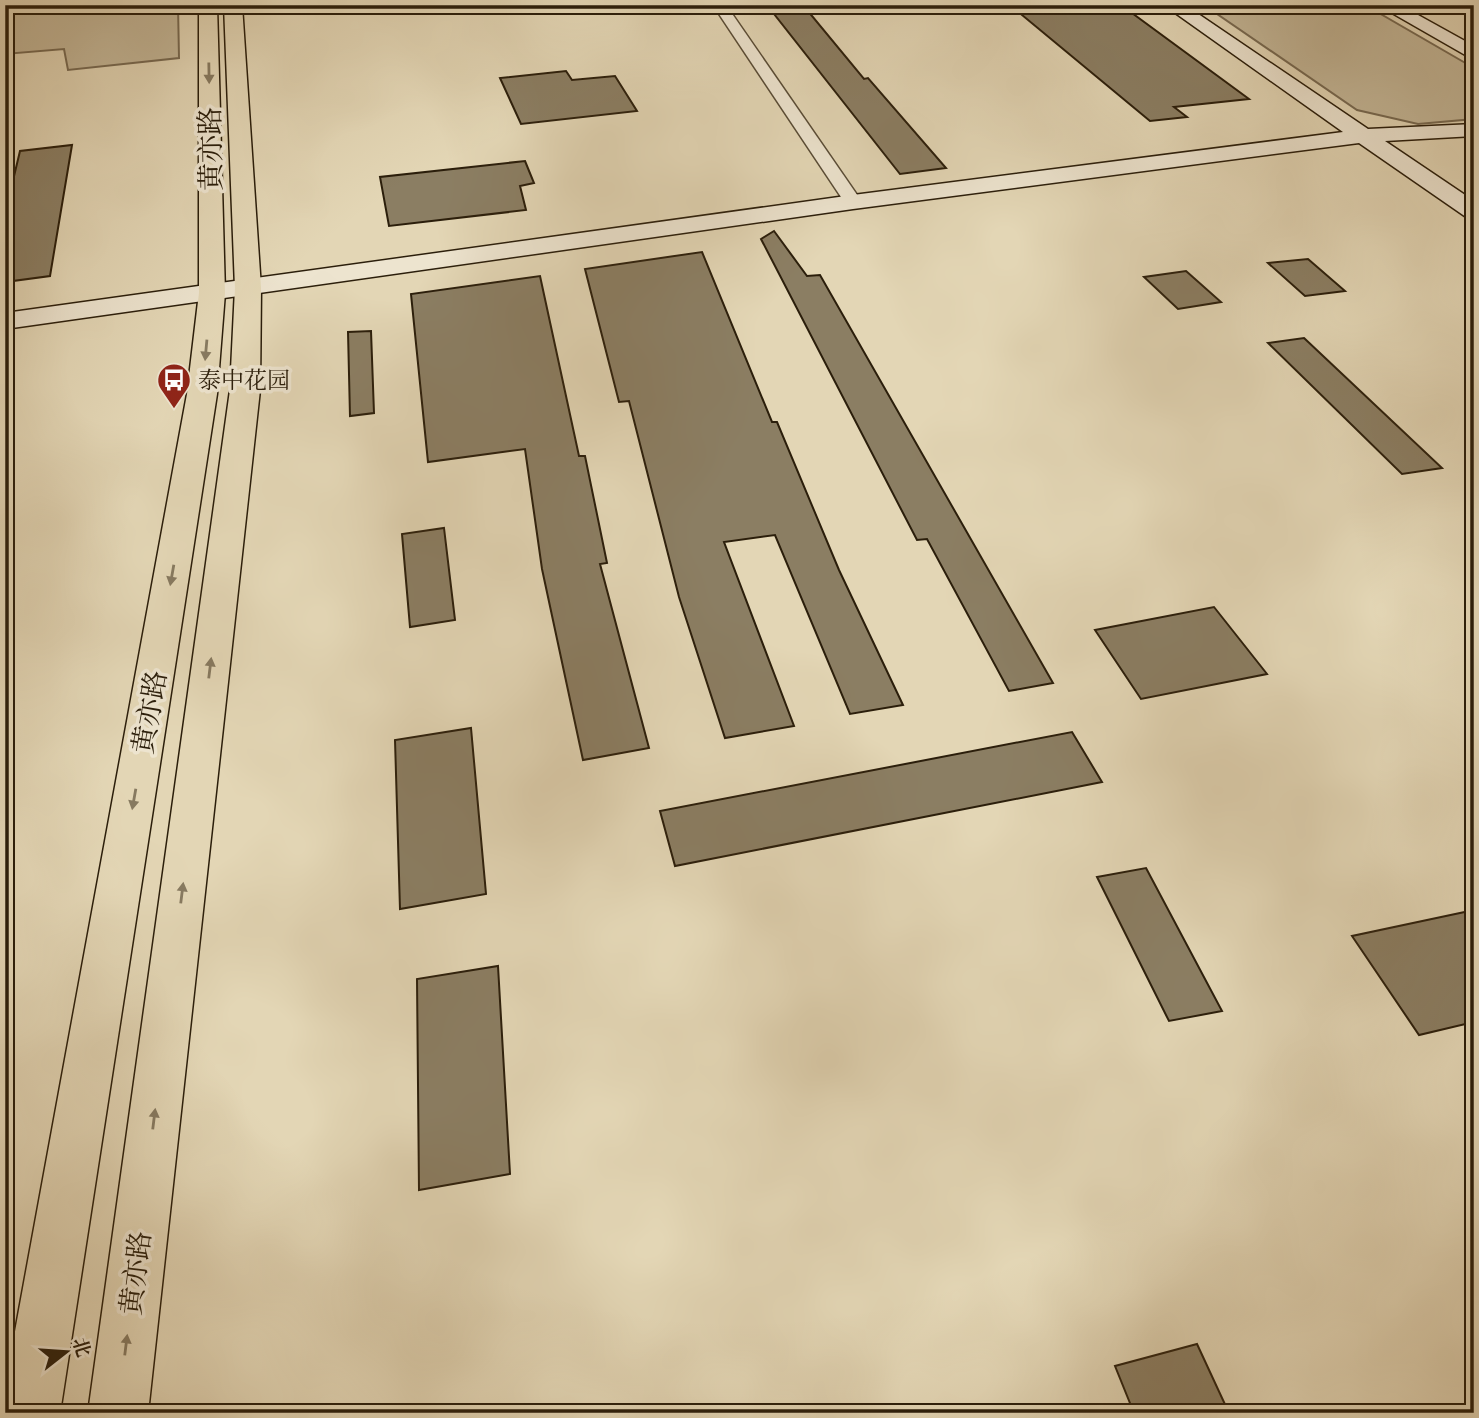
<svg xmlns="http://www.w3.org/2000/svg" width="1479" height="1418" viewBox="0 0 1479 1418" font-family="'IM FELL Great Primer','Noto Serif SC',serif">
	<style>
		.green { fill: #c4b798; stroke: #786a52; stroke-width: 2 }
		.building { fill: #8b7e63; stroke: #2b1e0b; stroke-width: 2 }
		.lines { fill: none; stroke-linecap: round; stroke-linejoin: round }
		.street-casing { stroke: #594c36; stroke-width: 3 }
		.secondary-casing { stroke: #2b1e0b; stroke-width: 3 }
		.primary-casing { stroke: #2b1e0b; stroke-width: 3 }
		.street { fill: #ede4cf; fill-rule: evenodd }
		.secondary { fill: #ede4cf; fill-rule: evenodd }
		.primary { fill: #e3d6b5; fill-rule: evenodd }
		.oneway { fill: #877a60 }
		.labels { text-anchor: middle; stroke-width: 7; stroke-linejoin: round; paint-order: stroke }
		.far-poi-label { font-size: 23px; fill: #2b1e0b; stroke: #ede4cf; text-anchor: start }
		.street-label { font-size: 28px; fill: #2b1e0b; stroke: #ede4cf }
	</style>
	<rect width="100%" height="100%" fill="#e3d6b5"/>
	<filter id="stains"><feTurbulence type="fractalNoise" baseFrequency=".00286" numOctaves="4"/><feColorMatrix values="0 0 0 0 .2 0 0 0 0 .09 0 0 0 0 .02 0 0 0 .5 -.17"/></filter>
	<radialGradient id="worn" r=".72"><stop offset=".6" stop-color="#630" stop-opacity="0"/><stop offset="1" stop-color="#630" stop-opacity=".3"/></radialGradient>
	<!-- green -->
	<g class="green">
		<polygon points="5,5 178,5 179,58 68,70 64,49 5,54"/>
		<polygon points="1204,5 1365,5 1474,68 1474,119 1418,124 1357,110"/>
	</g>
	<!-- building -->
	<g class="building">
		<polygon points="767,5 803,5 864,79 868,78 946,168 900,174"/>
		<polygon points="1010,5 1121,5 1249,99 1174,107 1187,117 1150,121"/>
		<polygon points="566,71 572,80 615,76 637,111 521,124 500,78"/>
		<polygon points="72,145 50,276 5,282 5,214 20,151"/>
		<polygon points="525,161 534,183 520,186 526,210 389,226 380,177"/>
		<polygon points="774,231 807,276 820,275 1053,683 1009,691 927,539 917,540 761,239"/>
		<polygon points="702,252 772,422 777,422 839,570 903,705 850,714 775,535 724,542 794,726 725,738 679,597 629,401 619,402 585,269"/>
		<polygon points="1308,259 1345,291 1305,296 1268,263"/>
		<polygon points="1186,271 1221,302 1178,309 1144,277"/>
		<polygon points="540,276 579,456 585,456 607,563 600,564 649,748 583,760 542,569 525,449 428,462 411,294"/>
		<polygon points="371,331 374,413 350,416 348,332"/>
		<polygon points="1304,338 1442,468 1402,474 1268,343"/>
		<polygon points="444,528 455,620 410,627 402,534"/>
		<polygon points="1214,607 1267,674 1141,699 1095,630"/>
		<polygon points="471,728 486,894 400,909 395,740"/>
		<polygon points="1072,732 1102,782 675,866 660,811"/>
		<polygon points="1146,868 1222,1011 1169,1021 1097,877"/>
		<polygon points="1474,910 1474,1022 1419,1035 1352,936"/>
		<polygon points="498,966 510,1174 419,1190 417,979"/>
		<polygon points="1197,1344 1229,1413 1134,1413 1115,1366"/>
	</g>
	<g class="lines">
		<!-- street casing -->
		<g class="street-casing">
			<polygon id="street" points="713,5 726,5 862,202 859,206 847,206"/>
		</g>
		<!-- secondary casing -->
		<g class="secondary-casing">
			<g id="secondary">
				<polygon points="1164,5 1185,5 1368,129 1474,124 1474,136 1385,141 1474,201 1474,219 1466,217 1359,143 853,209 5,329 5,313 853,195 1343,132"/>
				<polygon points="1378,5 1400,5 1474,46 1474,60"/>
			</g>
		</g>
		<!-- primary casing -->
		<g class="primary-casing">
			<g id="primary">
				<polygon points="199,5 217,5 225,293 217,394 60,1413 5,1413 5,1386 187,394 199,293"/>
				<polygon points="224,5 242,5 261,288 260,390 148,1413 88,1413 230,390 235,288"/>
			</g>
		</g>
		<!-- street -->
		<use href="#street" class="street"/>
		<!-- secondary -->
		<use href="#secondary" class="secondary"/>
		<!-- primary -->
		<use href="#primary" class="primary"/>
	</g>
	<!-- one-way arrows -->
	<defs><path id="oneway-solid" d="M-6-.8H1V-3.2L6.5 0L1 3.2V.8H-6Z" transform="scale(1.75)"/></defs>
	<g class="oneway">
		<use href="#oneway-solid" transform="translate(209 73) rotate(89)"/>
		<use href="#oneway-solid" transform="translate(206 350) rotate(95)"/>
		<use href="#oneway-solid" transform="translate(172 575) rotate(100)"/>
		<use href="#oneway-solid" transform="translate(210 668) rotate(-83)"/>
		<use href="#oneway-solid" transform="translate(134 799) rotate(100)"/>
		<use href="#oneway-solid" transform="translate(182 893) rotate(-83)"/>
		<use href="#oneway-solid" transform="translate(154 1119) rotate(-83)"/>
		<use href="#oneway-solid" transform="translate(126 1345) rotate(-83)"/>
	</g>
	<!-- icons -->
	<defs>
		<g id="bus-pin" transform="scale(1.75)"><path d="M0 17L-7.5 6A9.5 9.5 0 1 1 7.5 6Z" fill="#8f2418" stroke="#ede4cf"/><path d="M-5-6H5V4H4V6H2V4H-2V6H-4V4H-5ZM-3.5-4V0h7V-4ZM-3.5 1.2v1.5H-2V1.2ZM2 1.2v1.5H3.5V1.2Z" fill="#fff"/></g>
	</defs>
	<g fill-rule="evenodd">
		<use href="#bus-pin" x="174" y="380"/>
	</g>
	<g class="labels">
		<!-- far-poi labels -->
		<g class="far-poi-label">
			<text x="198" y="388">泰中花园</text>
		</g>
		<!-- street labels -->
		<g class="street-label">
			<text transform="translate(210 149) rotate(-91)" y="10">黄亦路</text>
			<text transform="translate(149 712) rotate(-80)" y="10">黄亦路</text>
			<text transform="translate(135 1273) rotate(-83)" y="10">黄亦路</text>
		</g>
	</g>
	<!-- margin -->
	<rect width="1479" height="1418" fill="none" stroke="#e3d6b5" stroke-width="28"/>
	<rect x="7" y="7" width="1465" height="1404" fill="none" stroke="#2b1e0b" stroke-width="3.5"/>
	<rect x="14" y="14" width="1451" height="1390" fill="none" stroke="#2b1e0b" stroke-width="2"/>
	<!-- north arrow -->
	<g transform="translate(66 1352) rotate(73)" stroke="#ede4cf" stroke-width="5" paint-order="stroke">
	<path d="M0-5L12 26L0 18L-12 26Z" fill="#2b1e0b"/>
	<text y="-10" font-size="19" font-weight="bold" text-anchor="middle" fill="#2b1e0b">北</text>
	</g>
	<rect width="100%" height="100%" filter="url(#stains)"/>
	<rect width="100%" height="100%" fill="url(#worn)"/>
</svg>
